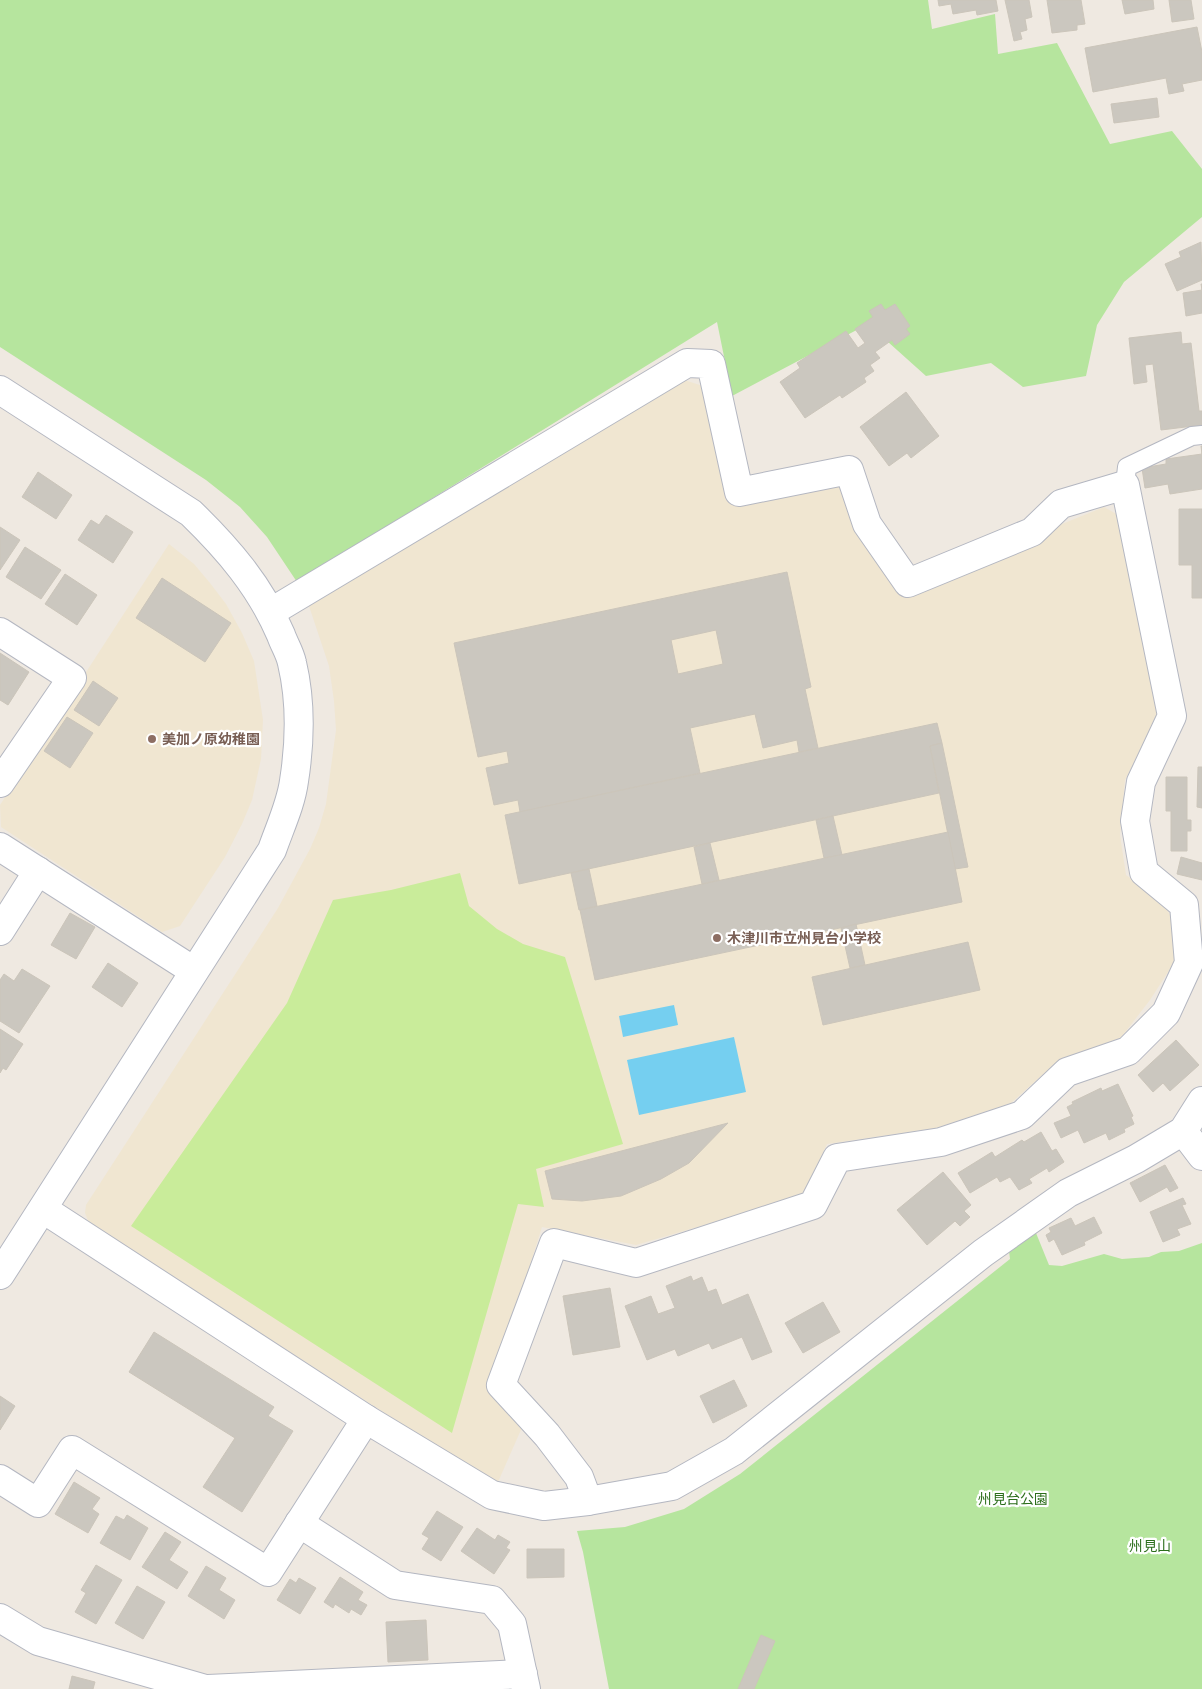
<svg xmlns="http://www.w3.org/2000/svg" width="1202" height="1689" viewBox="0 0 1202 1689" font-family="Commissioner,'Noto Sans JP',sans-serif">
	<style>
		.education { fill: #f0e6d1 }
		.green { fill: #b6e59e }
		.pitch { fill: #c9ec9a }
		.water { fill: #75cff0 }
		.building { fill: #cbc7bf; stroke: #cbc5ba; fill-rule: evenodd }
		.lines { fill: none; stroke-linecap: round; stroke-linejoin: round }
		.service-casing { stroke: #b4b7c1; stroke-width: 20 }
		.minor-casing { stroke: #b4b7c1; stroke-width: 30 }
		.tertiary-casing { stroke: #b4b7c1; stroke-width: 30 }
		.service { stroke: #fff; stroke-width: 18 }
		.minor { stroke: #fff; stroke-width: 28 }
		.tertiary { stroke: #fff; stroke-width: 28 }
		.education-dot { fill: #8d6e63; stroke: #fff; stroke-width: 2 }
		.labels { text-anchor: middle; stroke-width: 4.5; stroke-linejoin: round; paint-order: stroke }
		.education-label { font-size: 14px; font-weight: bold; fill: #785e54; stroke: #fff; text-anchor: start }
		.park-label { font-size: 14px; fill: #2c6e1b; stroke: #fff }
	</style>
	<rect width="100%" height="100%" fill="#efe9e1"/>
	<!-- education -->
	<g class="education">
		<polygon points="678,378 709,388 728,500 828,480 843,489 856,519 902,597 1034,543 1057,526 1104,507 1120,516 1159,713 1125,780 1120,835 1126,875 1162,902 1174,921 1179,955 1150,1000 1116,1044 1058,1061 1011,1103 936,1128 827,1144 803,1196 636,1245 542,1227 492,1387 524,1423 498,1482 453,1457 89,1223 85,1213 86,1205 278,908 310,849 319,828 326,804 336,730 334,701 329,666 307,600"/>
		<polygon points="169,544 194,564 210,583 226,604 242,633 254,661 263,720 261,759 252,800 242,824 225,857 180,926 162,932 1,827 0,805"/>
	</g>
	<!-- green -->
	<g class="green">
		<polygon points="0,0 928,0 932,29 995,14 998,54 1057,43 1110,144 1172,131 1202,169 1202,217 1124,282 1097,325 1086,376 1023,387 991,363 926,376 868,324 732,396 717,322 297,582 267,537 240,507 206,480 0,347"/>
		<polygon points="1036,1233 1049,1265 1062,1266 1104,1254 1122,1259 1149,1257 1161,1252 1179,1251 1202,1243 1202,1689 609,1689 583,1552 577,1531 625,1527 684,1509 740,1474 1010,1259 1009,1251"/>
	</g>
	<!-- pitch -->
	<polygon class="pitch" points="460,873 469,906 497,929 523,944 565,957 623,1144 536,1169 544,1207 518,1204 452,1433 131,1226 287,1003 333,900 391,890"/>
	<!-- water -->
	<g class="water">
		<polygon points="674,1005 678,1025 623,1037 619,1016"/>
		<polygon points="734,1037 746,1092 639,1115 627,1060"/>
	</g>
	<!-- building -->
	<g class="building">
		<polygon points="938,0 996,0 998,11 977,15 976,10 953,14 951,4 939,6"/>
		<polygon points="1005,0 1029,0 1032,17 1025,19 1027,30 1020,32 1022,39 1014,41"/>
		<polygon points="1047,0 1081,0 1085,24 1077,25 1077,30 1052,33"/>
		<polygon points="1122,0 1153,0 1154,9 1125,14"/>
		<polygon points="1169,0 1191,0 1194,19 1172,22"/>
		<polygon points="1197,27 1202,52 1202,80 1182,84 1184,91 1169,94 1166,78 1093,92 1085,48"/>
		<polygon points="1157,98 1159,117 1114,123 1111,104"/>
		<polygon points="1201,242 1202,280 1177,291 1165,264 1181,257 1179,252"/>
		<polygon points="1201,284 1202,284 1202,313 1186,316 1183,293 1202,290"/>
		<polygon points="881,304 885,310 895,304 910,326 906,329 910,334 895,345 892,340 875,352 880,358 870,365 874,371 864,378 866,382 842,398 840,395 805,418 780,382 800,368 797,363 846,331 858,348 865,343 855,329 873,317 869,311"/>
		<polygon points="1181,332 1182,344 1191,343 1199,411 1202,411 1202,425 1161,430 1153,364 1145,365 1147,382 1134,384 1129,338"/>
		<polygon points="906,392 939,436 911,458 907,453 889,466 860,427"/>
		<polygon points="1201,446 1202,446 1202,489 1170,494 1168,484 1145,488 1142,468 1166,464 1166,459 1202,454"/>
		<polygon points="38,472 72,495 56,519 22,497"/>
		<polygon points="1179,509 1202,509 1202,598 1192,598 1192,565 1179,565"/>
		<polygon points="106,515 133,532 113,563 78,540 91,520 99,525"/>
		<polygon points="0,527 20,540 0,570"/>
		<polygon points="25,547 61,570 41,599 6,577"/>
		<path d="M787,572l24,115 -6,2 13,59 -19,4 -2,-12 -34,8 -8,-34 -65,14 10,45 -180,39 -2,-12 -24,5 -8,-37 23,-5 -2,-12 -29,6 -24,-114zM716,630l7,34 -45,10 -7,-34z"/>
		<polygon points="65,574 97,595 77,625 45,604"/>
		<polygon points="162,578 231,623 205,662 136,618"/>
		<polygon points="0,653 29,672 8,705 0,700"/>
		<polygon points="93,681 118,698 99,726 74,710"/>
		<polygon points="67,717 93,733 70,768 44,751"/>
		<polygon points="937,723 942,743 930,746 939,793 519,884 505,815"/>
		<polygon points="942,743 968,867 955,869 930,746"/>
		<polygon points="1198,767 1202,767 1202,808 1197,807"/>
		<polygon points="1166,777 1187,777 1187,820 1191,820 1191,831 1187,831 1187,851 1171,851 1171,811 1166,811"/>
		<polygon points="833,816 842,855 824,858 816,820"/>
		<polygon points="948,832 962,902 595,980 580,910"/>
		<polygon points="710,843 719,880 702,884 694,847"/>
		<polygon points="1181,857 1202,863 1202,880 1177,874"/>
		<polygon points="589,869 597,906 579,910 571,873"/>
		<polygon points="70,913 95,927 76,959 51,945"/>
		<polygon points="856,924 865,965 850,968 841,928"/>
		<polygon points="968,942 980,990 823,1025 812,977"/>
		<polygon points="108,963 138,983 122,1007 92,987"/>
		<polygon points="22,969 50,986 19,1033 0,1021 0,980 4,974 14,981"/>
		<polygon points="0,1029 23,1044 6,1070 3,1068 0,1073"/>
		<polygon points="1176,1040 1199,1065 1170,1091 1163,1083 1153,1092 1138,1075"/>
		<polygon points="1118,1084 1133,1116 1131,1117 1134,1124 1124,1129 1125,1132 1109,1140 1106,1133 1084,1143 1078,1130 1061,1138 1054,1123 1071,1116 1067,1107 1073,1104 1072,1102 1101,1088 1102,1091"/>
		<polygon points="728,1123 689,1163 661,1179 621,1196 582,1201 552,1199 545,1171"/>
		<polygon points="1041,1132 1052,1151 1056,1149 1064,1162 1049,1172 1047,1168 1029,1179 1032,1183 1019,1190 1010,1177 1000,1182 997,1177 970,1193 958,1173 992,1152 995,1157 1022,1140 1024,1142"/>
		<polygon points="1165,1165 1178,1188 1170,1192 1167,1187 1140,1202 1130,1183"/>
		<polygon points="943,1172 971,1205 964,1211 970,1217 960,1226 955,1221 927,1245 897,1210"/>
		<polygon points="1183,1198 1186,1204 1182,1205 1191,1224 1177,1229 1180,1235 1163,1242 1150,1212"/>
		<polygon points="1094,1217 1102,1233 1084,1242 1085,1245 1062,1255 1054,1239 1049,1242 1046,1235 1051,1232 1049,1228 1071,1218 1075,1226"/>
		<polygon points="691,1276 693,1281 702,1277 708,1292 716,1289 722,1305 748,1294 772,1352 752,1360 742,1337 712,1349 709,1343 678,1356 675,1349 647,1360 625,1306 651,1296 658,1314 675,1308 666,1286"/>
		<polygon points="610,1288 620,1347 573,1355 563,1296"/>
		<polygon points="823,1302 840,1332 803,1353 785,1323"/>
		<polygon points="154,1332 274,1407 268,1416 293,1431 242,1512 203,1487 235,1438 129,1372"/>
		<polygon points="734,1380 747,1406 713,1423 700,1396"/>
		<polygon points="0,1396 15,1406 0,1430"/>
		<polygon points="74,1482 100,1498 92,1509 99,1514 88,1533 55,1514"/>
		<polygon points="437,1511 463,1527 441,1561 422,1549 429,1538 422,1534"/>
		<polygon points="127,1515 148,1528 130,1560 100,1543 116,1516 124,1520"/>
		<polygon points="477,1528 495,1540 498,1535 510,1542 506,1548 510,1550 494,1574 461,1551"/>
		<polygon points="165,1532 181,1542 169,1560 188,1572 177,1589 142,1567"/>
		<polygon points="527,1549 564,1549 564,1577 527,1578"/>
		<polygon points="96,1565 122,1580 96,1624 75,1612 86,1593 81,1590"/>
		<polygon points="206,1566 226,1578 219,1590 235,1600 224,1619 188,1596"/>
		<polygon points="340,1577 363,1592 358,1600 367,1605 361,1615 351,1609 349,1613 335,1604 333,1608 324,1602"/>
		<polygon points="299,1578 316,1588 300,1614 277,1600 290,1579 296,1583"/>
		<polygon points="137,1586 165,1602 143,1639 115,1623"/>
		<polygon points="426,1620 428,1660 388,1662 386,1622"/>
		<polygon points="761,1635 775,1641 754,1689 738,1689"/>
		<polygon points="72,1676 95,1682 93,1689 69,1689"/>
	</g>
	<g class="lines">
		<!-- service casing -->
		<g class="service-casing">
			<polyline id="service" points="1125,485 1127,467 1192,436 1202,435"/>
		</g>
		<!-- minor casing -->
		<g class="minor-casing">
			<g id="minor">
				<polyline points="271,612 687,363 711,364 739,492 849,470 867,524 908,583 1032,532 1061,504 1125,485 1172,716 1141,782 1135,821 1144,872 1184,905 1189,963 1166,1013 1128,1051 1067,1072 1022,1115 941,1142 837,1158 813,1205 636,1263 554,1243 501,1385 547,1435 579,1477 588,1501"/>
				<polyline points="0,632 72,678 0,783"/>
				<polyline points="0,847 194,971"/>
				<polyline points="0,931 38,871"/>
				<polyline points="1183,1131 1202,1156"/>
				<polyline points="43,1209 366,1419 492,1495 544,1506 588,1501 672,1486 734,1451 983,1253 1068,1193 1136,1159 1183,1131 1202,1101"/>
				<polyline points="0,1479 38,1503 72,1450 268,1572 366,1419"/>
				<polyline points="299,1523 395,1585 492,1600 512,1624 526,1689"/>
				<polyline points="0,1618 38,1641 205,1689"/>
				<polyline points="208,1689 523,1674"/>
			</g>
		</g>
		<!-- tertiary casing -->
		<g class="tertiary-casing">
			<path id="tertiary" d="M0,390l191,123c37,36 69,73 90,122 3,9 9,18 11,28 9,38 8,80 2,118 -3,23 -14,46 -22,69l-272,425"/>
		</g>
		<!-- service -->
		<use href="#service" class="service"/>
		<!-- minor -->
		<use href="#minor" class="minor"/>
		<!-- tertiary -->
		<use href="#tertiary" class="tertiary"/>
	</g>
	<!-- markers -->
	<g class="education-dot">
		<circle cx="152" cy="739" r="5"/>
		<circle cx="717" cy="938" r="5"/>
	</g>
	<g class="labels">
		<!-- education labels -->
		<g class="education-label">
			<text x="162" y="744">美加ノ原幼稚園</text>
			<text x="727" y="943">木津川市立州見台小学校</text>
		</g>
		<!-- park labels -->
		<g class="park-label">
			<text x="1013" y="1504">州見台公園</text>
			<text x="1150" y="1551">州見山</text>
		</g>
	</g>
</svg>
